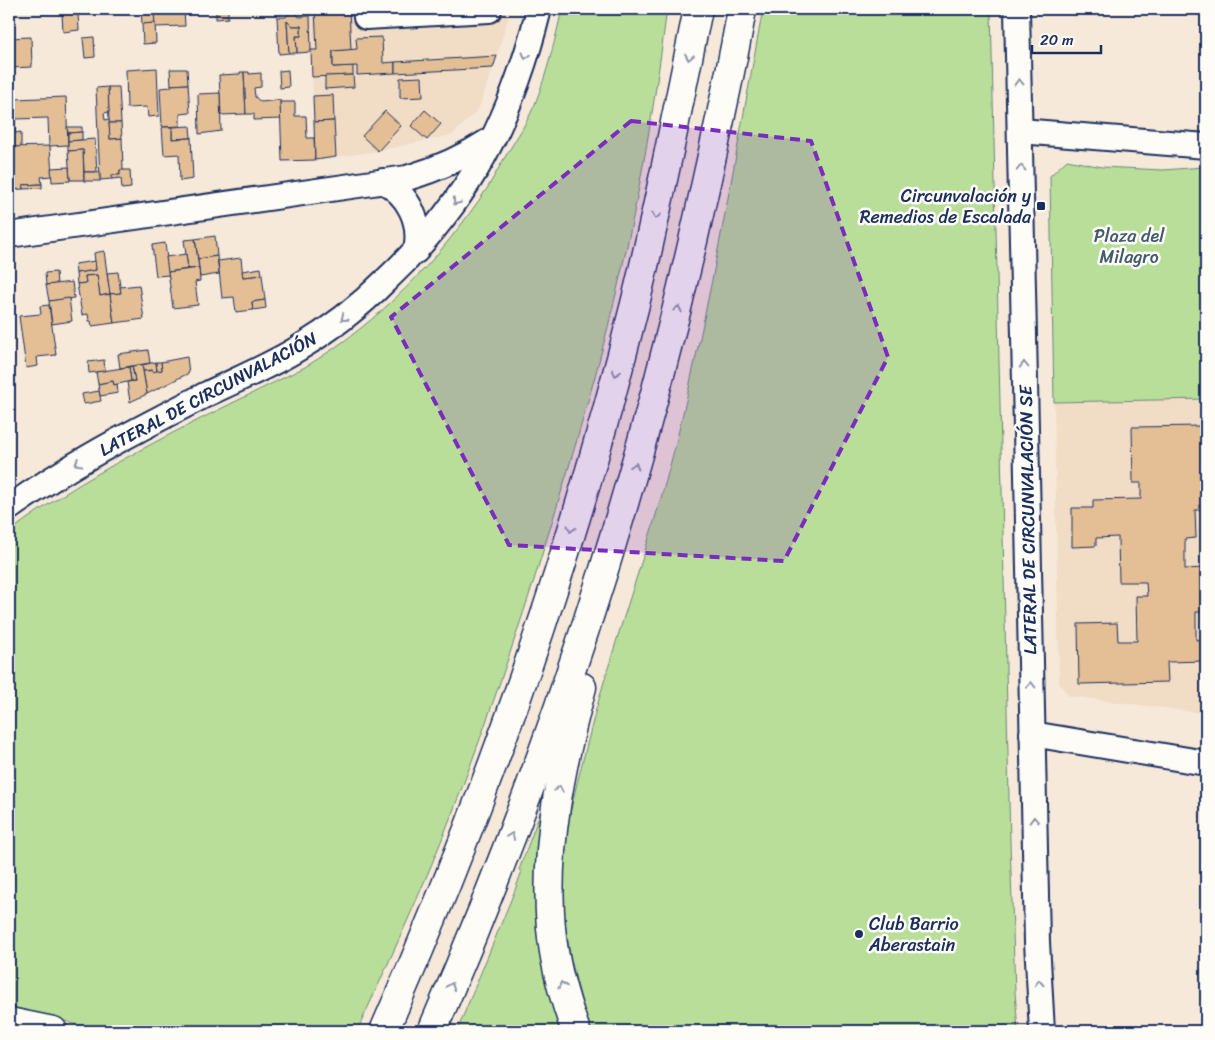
<svg xmlns="http://www.w3.org/2000/svg" width="1215" height="1040" viewBox="0 0 1215 1040" font-family="Sriracha,sans-serif">
	<style>
		.built { fill: #f1dcc5 }
		.green { fill: #b9de99; stroke: #6a867c }
		.building { fill: #e4be95; stroke: #1b2f5e }
		.lines { fill: none; stroke-linecap: round; stroke-linejoin: round }
		.minor-casing { stroke: #1b2f5e; stroke-width: 28 }
		.highway-casing { stroke: #1b2f5e; stroke-width: 31 }
		.minor { stroke: #fdfcf7; stroke-width: 24 }
		.highway { stroke: #fdfcf7; stroke-width: 28 }
		.oneway { stroke: #8c96aa }
		.marked { fill: #7b2cbf; fill-opacity: 0.2; stroke: #7b2cbf; stroke-width: 4; stroke-dasharray: 10 6; stroke-linejoin: round }
		.poi-dot { fill: #1b2f5e; stroke: #fdfcf7; stroke-width: 2 }
		.labels { text-anchor: middle; stroke-width: 5; stroke-linejoin: round; paint-order: stroke }
		.poi-label { font-size: 18px; fill: #1b2f5e; stroke: #fdfcf7; text-anchor: end }
		.park-label { font-size: 18px; fill: #425b6d; stroke: #fdfcf7 }
		.street-label { font-size: 18px; fill: #1b2f5e; stroke: #fdfcf7 }
	</style>
	<rect width="100%" height="100%" fill="#f6e9da"/>
	<filter id="ink" filterUnits="userSpaceOnUse"><feTurbulence type="fractalNoise" baseFrequency=".02" numOctaves="2"/><feDisplacementMap in="SourceGraphic" scale="10" xChannelSelector="R" yChannelSelector="G"/><feConvolveMatrix kernelMatrix="1 2 1 2 8 2 1 2 1" color-interpolation-filters="sRGB"/></filter>
	<g filter="url(#ink)">
		<!-- built -->
		<g class="built">
			<polygon points="310,9 511,9 493,68 478,110 452,135 378,151 315,160"/>
			<polygon points="1206,399 1206,711 1203,713 1069,696 1059,683 1054,402"/>
		</g>
		<!-- green -->
		<g class="green">
			<path d="M562,9h105c-12,94 -28,189 -50,281 -23,98 -53,194 -83,290 -28,87 -58,174 -92,259 -26,65 -56,129 -85,192h-262l-39,-13 -47,-12v-474c89,-67 197,-115 296,-165 75,-45 135,-108 183,-180 6,-10 11,-20 17,-30 11,-18 22,-34 30,-53 12,-31 20,-63 27,-95z"/>
			<path d="M763,9h228l19,833 5,150 3,39h-427c-17,-52 -30,-105 -28,-160 1,-40 12,-80 22,-119 25,-104 65,-205 91,-309 35,-143 60,-289 87,-434z"/>
			<polygon points="1067,160 1102,167 1163,170 1204,167 1206,169 1206,399 1054,402 1050,176"/>
			<polygon points="543,812 562,1031 457,1031 515,890 522,871 519,870 540,813"/>
		</g>
		<!-- building -->
		<g class="building">
			<polygon points="141,9 154,9 155,23 142,24"/>
			<polygon points="154,9 184,9 185,26 155,27"/>
			<polygon points="216,9 228,9 228,18 216,19"/>
			<polygon points="292,9 294,9 299,17 310,16 311,52 297,53 296,36 301,36 301,26 292,26 287,21 289,53 279,54 277,17 286,17"/>
			<polygon points="315,9 349,9 351,50 333,51 333,67 353,66 353,75 312,77 311,50 317,50"/>
			<polygon points="78,13 79,30 63,32 62,14"/>
			<polygon points="287,21 292,26 301,26 301,36 296,36 297,53 289,53"/>
			<polygon points="155,23 156,43 143,44 142,24"/>
			<polygon points="31,37 32,67 9,68 9,38"/>
			<polygon points="94,37 95,57 85,58 83,38"/>
			<polygon points="382,37 383,63 395,62 395,73 357,75 357,66 333,67 333,51 357,49 356,38"/>
			<polygon points="497,56 493,68 395,73 395,62"/>
			<polygon points="157,68 159,116 148,117 147,107 127,108 126,70"/>
			<polygon points="170,69 187,69 188,84 171,85"/>
			<polygon points="288,70 289,87 280,88 279,71"/>
			<polygon points="240,72 244,72 246,114 221,115 219,75 240,74"/>
			<polygon points="244,72 249,72 249,74 261,73 261,87 254,88 255,97 261,102 280,100 281,119 254,120 254,114 246,114"/>
			<polygon points="353,75 354,87 325,89 325,76"/>
			<polygon points="422,77 423,97 400,98 400,78"/>
			<polygon points="188,84 190,113 180,114 180,126 162,127 160,88 171,87 171,85"/>
			<polygon points="108,87 119,87 121,123 109,123"/>
			<polygon points="108,87 109,112 104,113 105,120 109,119 110,139 122,138 123,170 120,170 120,175 112,175 112,179 100,180 96,88"/>
			<polygon points="220,93 221,131 199,134 198,94"/>
			<polygon points="333,95 334,121 314,122 313,96"/>
			<polygon points="9,96 14,96 15,99 66,97 68,145 49,146 48,118 15,119 15,133 21,132 21,147 9,147"/>
			<polygon points="280,102 295,102 295,116 306,116 307,138 314,138 315,160 282,161"/>
			<polygon points="425,110 441,124 427,140 411,126"/>
			<polygon points="385,111 401,126 378,151 362,136"/>
			<polygon points="334,121 336,157 315,160 314,122"/>
			<polygon points="109,123 121,123 122,138 110,139"/>
			<polygon points="190,126 191,138 172,139 172,127"/>
			<polygon points="67,127 82,127 82,132 68,133"/>
			<polygon points="162,127 172,127 172,139 191,138 193,179 180,181 179,154 164,155"/>
			<polygon points="82,132 82,140 68,141 68,133"/>
			<polygon points="95,139 97,172 84,172 83,150 68,151 68,141"/>
			<polygon points="50,146 52,176 41,177 42,184 23,185 23,189 9,190 9,147"/>
			<polygon points="83,150 84,180 70,180 68,151"/>
			<polygon points="69,167 70,181 52,182 51,168"/>
			<polygon points="120,170 130,170 131,188 122,189 121,178 112,179 112,175 120,175"/>
			<rect x="84" y="172" width="16" height="9"/>
			<polygon points="42,184 42,188 23,189 23,185"/>
			<polygon points="215,236 217,256 198,259 195,239"/>
			<polygon points="195,239 199,268 188,269 184,240"/>
			<polygon points="165,243 169,275 156,276 152,245"/>
			<polygon points="104,251 110,294 100,296 97,275 85,276 86,283 77,284 76,273 96,270 94,253"/>
			<polygon points="186,254 188,269 168,272 166,257"/>
			<polygon points="217,256 219,274 200,277 198,259"/>
			<polygon points="241,258 243,277 262,275 265,300 252,302 253,310 236,312 234,297 222,298 218,261"/>
			<polygon points="95,261 96,270 76,273 75,264"/>
			<polygon points="199,268 200,281 195,282 198,305 173,308 168,272"/>
			<polygon points="261,268 262,275 243,277 242,271"/>
			<polygon points="56,272 57,284 46,285 45,273"/>
			<polygon points="118,272 121,293 110,294 107,273"/>
			<polygon points="97,275 100,296 110,294 114,323 92,326 91,321 89,321 88,314 82,315 77,284 86,283 85,276"/>
			<polygon points="72,282 74,298 49,301 46,285"/>
			<polygon points="139,285 144,319 114,323 110,294 121,293 120,287"/>
			<polygon points="69,298 72,321 52,324 49,301"/>
			<polygon points="265,300 266,308 253,310 252,302"/>
			<polygon points="49,305 56,355 37,357 38,366 26,368 19,316 41,314 40,306"/>
			<polygon points="148,350 150,363 120,368 118,354"/>
			<polygon points="187,357 189,373 147,394 143,371 162,370 161,362"/>
			<polygon points="104,360 105,371 89,373 88,362"/>
			<polygon points="156,362 157,371 152,372 152,370 143,371 142,365"/>
			<polygon points="156,362 161,362 162,370 157,371"/>
			<polygon points="142,365 147,394 130,402 127,382 135,381 132,366"/>
			<polygon points="132,366 135,381 131,381 129,367"/>
			<polygon points="129,367 131,381 114,385 113,381 98,384 96,372"/>
			<polygon points="113,381 114,385 117,384 118,393 100,396 98,384"/>
			<polygon points="99,391 101,401 84,404 82,394"/>
			<polygon points="1203,426 1204,446 1206,446 1206,462 1203,463 1204,510 1195,510 1196,538 1185,539 1185,569 1204,568 1205,612 1196,612 1196,640 1206,639 1206,661 1167,662 1168,682 1079,684 1078,624 1117,623 1118,641 1137,641 1136,596 1147,596 1146,582 1119,582 1118,537 1096,538 1096,546 1072,547 1072,508 1093,508 1093,500 1141,499 1141,483 1133,483 1132,427"/>
		</g>
		<g class="lines">
			<!-- minor casing -->
			<g class="minor-casing">
				<g id="minor">
					<polyline points="365,9 366,17 489,10"/>
					<polyline points="1017,9 1037,942 1042,1031"/>
					<polyline points="1020,131 1206,146"/>
					<path d="M383,181c26,14 39,41 33,70"/>
					<path d="M9,235l398,-57c31,-9 59,-22 85,-39"/>
					<path d="M9,508c62,-45 130,-79 198,-114 31,-15 63,-28 92,-46 32,-19 61,-42 87,-68 83,-78 126,-161 153,-271"/>
					<polyline points="1032,734 1206,763"/>
				</g>
			</g>
			<!-- highway casing -->
			<g class="highway-casing">
				<g id="highway">
					<polyline points="9,1022 53,1031"/>
					<path d="M384,1031c104,-234 189,-478 251,-727 24,-98 43,-197 63,-295"/>
					<path d="M432,1031c119,-273 211,-558 274,-848 13,-58 26,-116 36,-174"/>
					<path d="M576,1031c-12,-32 -22,-68 -25,-103 -7,-81 10,-163 31,-241"/>
				</g>
			</g>
			<!-- minor -->
			<use href="#minor" class="minor"/>
			<!-- highway -->
			<use href="#highway" class="highway"/>
		</g>
		<!-- one-way arrows -->
		<defs><path id="oneway-chevron" d="M-2-3.5L2.5 0L-2 3.5" fill="none" stroke-width="1.6" stroke-linecap="round" stroke-linejoin="round" transform="scale(1.25)"/></defs>
		<g class="oneway">
			<use href="#oneway-chevron" transform="translate(526 56) rotate(106)"/>
			<use href="#oneway-chevron" transform="translate(689 57) rotate(101)"/>
			<use href="#oneway-chevron" transform="translate(1019 82) rotate(-91)"/>
			<use href="#oneway-chevron" transform="translate(1021 168) rotate(-91)"/>
			<use href="#oneway-chevron" transform="translate(456 202) rotate(125)"/>
			<use href="#oneway-chevron" transform="translate(656 216) rotate(103)"/>
			<use href="#oneway-chevron" transform="translate(678 309) rotate(-77)"/>
			<use href="#oneway-chevron" transform="translate(344 318) rotate(141)"/>
			<use href="#oneway-chevron" transform="translate(1024 365) rotate(-91)"/>
			<use href="#oneway-chevron" transform="translate(616 373) rotate(105)"/>
			<use href="#oneway-chevron" transform="translate(78 463) rotate(149)"/>
			<use href="#oneway-chevron" transform="translate(635 466) rotate(-74)"/>
			<use href="#oneway-chevron" transform="translate(571 529) rotate(107)"/>
			<use href="#oneway-chevron" transform="translate(1031 685) rotate(-91)"/>
			<use href="#oneway-chevron" transform="translate(559 789) rotate(-79)"/>
			<use href="#oneway-chevron" transform="translate(1034 820) rotate(-91)"/>
			<use href="#oneway-chevron" transform="translate(511 836) rotate(-69)"/>
			<use href="#oneway-chevron" transform="translate(1039 983) rotate(-93)"/>
			<use href="#oneway-chevron" transform="translate(562 985) rotate(-105)"/>
			<use href="#oneway-chevron" transform="translate(451 986) rotate(-68)"/>
		</g>
	</g>
	<!-- marked area -->
	<path class="marked" d="M631,121l180,20 77,216 -104,204 -275,-16 -118,-228z"/>
	<!-- markers -->
	<g class="poi-dot">
		<rect x="1036" y="201" width="10" height="10" rx="2.5"/>
		<circle cx="859" cy="934" r="5"/>
	</g>
	<g class="labels">
		<!-- poi labels -->
		<g class="poi-label">
			<text x="1031" y="202">Circunvalación y<tspan x="1031" dy="21">Remedios de Escalada</tspan></text>
			<text x="869" y="930" text-anchor="start">Club Barrio<tspan x="869" dy="21">Aberastain</tspan></text>
		</g>
		<!-- park labels -->
		<g class="park-label">
			<text x="1129" y="242">Plaza del<tspan x="1129" dy="21">Milagro</tspan></text>
		</g>
		<!-- street labels -->
		<g class="street-label">
			<text transform="translate(208 394) rotate(-28)" y="6">LATERAL DE CIRCUNVALACIÓN</text>
			<text transform="translate(1028 520) rotate(-91)" y="6">LATERAL DE CIRCUNVALACIÓN SE</text>
		</g>
	</g>
	<!-- margin -->
	<rect width="1215" height="1040" fill="none" stroke="#fdfcf7" stroke-width="30"/>
	<rect x="15" y="15" width="1185" height="1010" fill="none" stroke="#1b2f5e" stroke-width="2" filter="url(#ink)"/>
	<!-- scale -->
	<path d="M1032 45v8h69v-8" fill="none" stroke="#1b2f5e" stroke-width="2.5"/>
	<text x="1040" y="45" font-size="15" fill="#1b2f5e" stroke="#fdfcf7" stroke-width="4" paint-order="stroke">20 m</text>
</svg>
